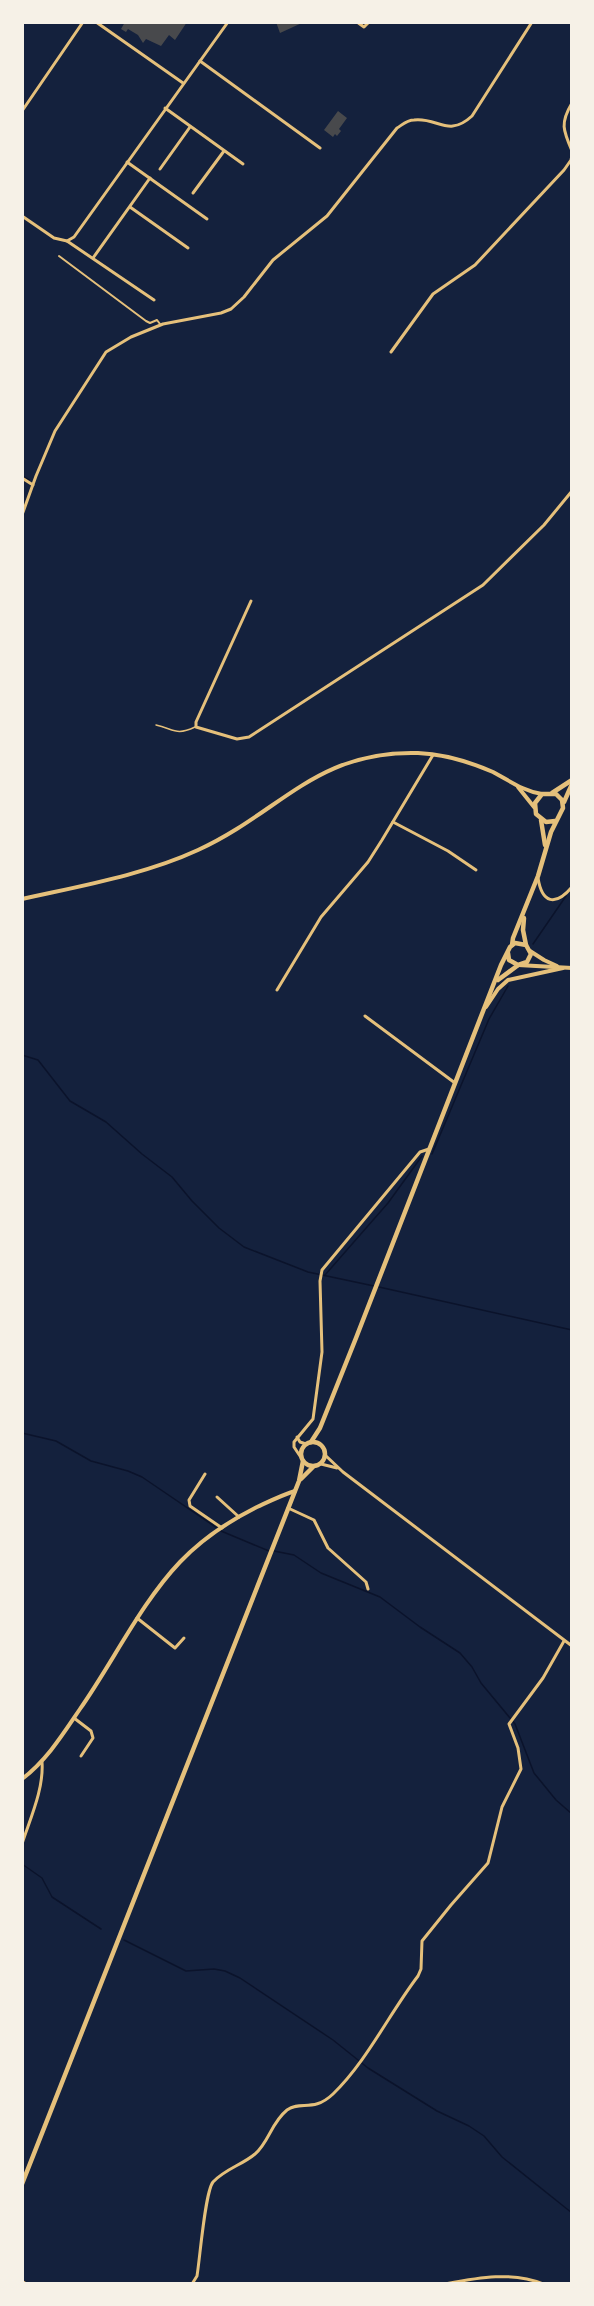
<svg xmlns="http://www.w3.org/2000/svg" width="594" height="2306" viewBox="0 0 594 2306" font-family="Inter,sans-serif">
	<style>
		.lines { fill: none; stroke-linecap: round; stroke-linejoin: round }
		.stream { stroke: #0b132b; stroke-width: 1.5 }
		.building { fill: #48494c }
		.service { stroke: #e5c07b; stroke-width: 1.5 }
		.pedestrian { stroke: #e5c07b; stroke-width: 2 }
		.minor { stroke: #e5c07b; stroke-width: 3 }
		.tertiary { stroke: #e5c07b; stroke-width: 4 }
		.secondary { stroke: #e5c07b; stroke-width: 4 }
		.primary { stroke: #e5c07b; stroke-width: 4.5 }
	</style>
	<rect width="100%" height="100%" fill="#14213d"/>
	<g class="lines">
		<!-- stream -->
		<g class="stream">
			<polyline points="22,476 29,480"/>
			<polyline points="533,944 566,896"/>
			<polyline points="22,1055 38,1060 70,1101 106,1122 142,1154 172,1177 192,1201 219,1228 244,1247 308,1272 374,1286"/>
			<polyline points="432,1154 489,1019 508,986"/>
			<polyline points="325,1275 388,1203 422,1156"/>
			<polyline points="379,1287 572,1330"/>
			<polyline points="22,1433 56,1441 91,1461 128,1471 142,1477 217,1528"/>
			<polyline points="221,1531 269,1551"/>
			<polyline points="274,1551 294,1555 321,1573 380,1597 420,1627 460,1653 472,1667 481,1683 515,1724 534,1773 556,1800 572,1814"/>
			<polyline points="22,1864 42,1878 52,1897 101,1929"/>
			<polyline points="124,1940 186,1971 214,1969 225,1971 240,1978 333,2040 368,2068 437,2111 469,2126 484,2136 502,2157 572,2213"/>
		</g>
	</g>
	<!-- building -->
	<g class="building">
		<polygon points="125,22 172,22 175,24 176,22 187,22 175,40 169,35 161,46 146,39 143,43 138,35 128,29 126,32 121,29"/>
		<polygon points="276,22 304,22 280,33"/>
		<polygon points="338,111 347,118 339,129 341,131 337,136 335,134 333,137 324,130"/>
	</g>
	<g class="lines">
		<!-- service -->
		<path class="service" d="M156,725c18,4 20,11 39,2"/>
		<!-- pedestrian -->
		<polyline class="pedestrian" points="59,256 146,321 150,323 157,320 160,324"/>
		<!-- minor -->
		<g class="minor">
			<polyline points="96,22 183,83"/>
			<polyline points="357,22 364,27 369,22"/>
			<polyline points="200,61 320,148"/>
			<path d="M572,103c-12,20 -9,27 0,48"/>
			<polyline points="165,108 243,164"/>
			<polyline points="22,111 83,22"/>
			<polyline points="127,162 207,219"/>
			<polyline points="160,169 190,127"/>
			<polyline points="193,193 224,151"/>
			<polyline points="130,207 188,248"/>
			<polyline points="22,216 54,238 67,241 154,300"/>
			<polyline points="67,241 74,237 228,22"/>
			<polyline points="93,258 150,178"/>
			<polyline points="391,352 433,294 475,265 564,170 571,160 572,155"/>
			<polyline points="22,478 33,485"/>
			<path d="M22,515l14,-39 19,-45 51,-79 25,-15 32,-13 58,-11 10,-4 13,-12 29,-37 54,-44 70,-88c5,-3 10,-8 17,-8 24,-3 34,18 58,-4l60,-94"/>
			<polyline points="251,601 196,722 196,727 237,739 249,737 483,585 544,525 572,491"/>
			<polyline points="393,822 448,851 476,870"/>
			<path d="M538,878c4,25 17,29 34,9"/>
			<polyline points="277,990 321,917 368,862 382,840 433,755"/>
			<polyline points="365,1016 455,1083"/>
			<polyline points="297,1437 300,1442 306,1444"/>
			<polyline points="325,1455 343,1472 572,1646"/>
			<polyline points="300,1456 294,1447 294,1442 313,1419 322,1352 320,1281 322,1270 420,1152 429,1149"/>
			<polyline points="321,1464 337,1468"/>
			<polyline points="205,1474 189,1500 190,1506 222,1528"/>
			<polyline points="217,1497 239,1517"/>
			<polyline points="288,1508 314,1520 328,1548 366,1582 368,1589"/>
			<polyline points="137,1618 175,1648 184,1638"/>
			<polyline points="74,1718 91,1731 93,1738 81,1756"/>
			<path d="M22,1844c8,-25 22,-55 20,-82"/>
			<path d="M192,2284l5,-8c3,-18 8,-84 16,-94 12,-13 29,-17 42,-28 14,-12 16,-31 32,-44 14,-10 26,3 46,-16 34,-33 56,-80 85,-118l3,-7 1,-28 29,-36 37,-42 14,-56 19,-38 -3,-21 -9,-24 34,-46 21,-37"/>
			<path d="M445,2284c32,-6 68,-13 98,0"/>
		</g>
		<!-- tertiary -->
		<g class="tertiary">
			<path d="M22,1779c25,-19 41,-45 58,-70 33,-47 61,-106 100,-147 22,-23 49,-41 77,-55 13,-6 25,-12 38,-16"/>
			<polyline points="22,2282 24,2283"/>
		</g>
		<!-- secondary -->
		<g class="secondary">
			<polyline points="518,787 534,807"/>
			<path d="M22,899c58,-13 122,-24 176,-49 83,-38 118,-100 220,-97 26,1 52,9 75,19 17,9 30,19 49,22"/>
			<polyline points="530,951 544,960 557,966"/>
			<polyline points="518,965 572,968"/>
			<polyline points="486,1007 498,989 508,980 563,968"/>
		</g>
		<!-- primary -->
		<g class="primary">
			<polyline points="552,793 572,780"/>
			<polyline points="564,802 572,784"/>
			<polyline points="541,820 545,845"/>
			<polyline points="524,918 523,930 526,945"/>
			<polyline points="512,945 513,938 538,876 551,832 563,808 562,800 556,794 542,794 535,803 536,814 546,822 555,821"/>
			<polyline points="498,980 517,966"/>
			<circle cx="313" cy="1454" r="12"/>
			<polyline points="311,1442 320,1428 356,1338 501,965 510,947 515,943 526,945 531,954 527,962 518,965 509,960 508,953"/>
			<polyline points="301,1479 313,1467"/>
			<polyline points="22,2184 299,1481 303,1461"/>
		</g>
	</g>
	<!-- border -->
	<rect width="594" height="2306" fill="none" stroke="#f6f1e7" stroke-width="48"/>
</svg>
